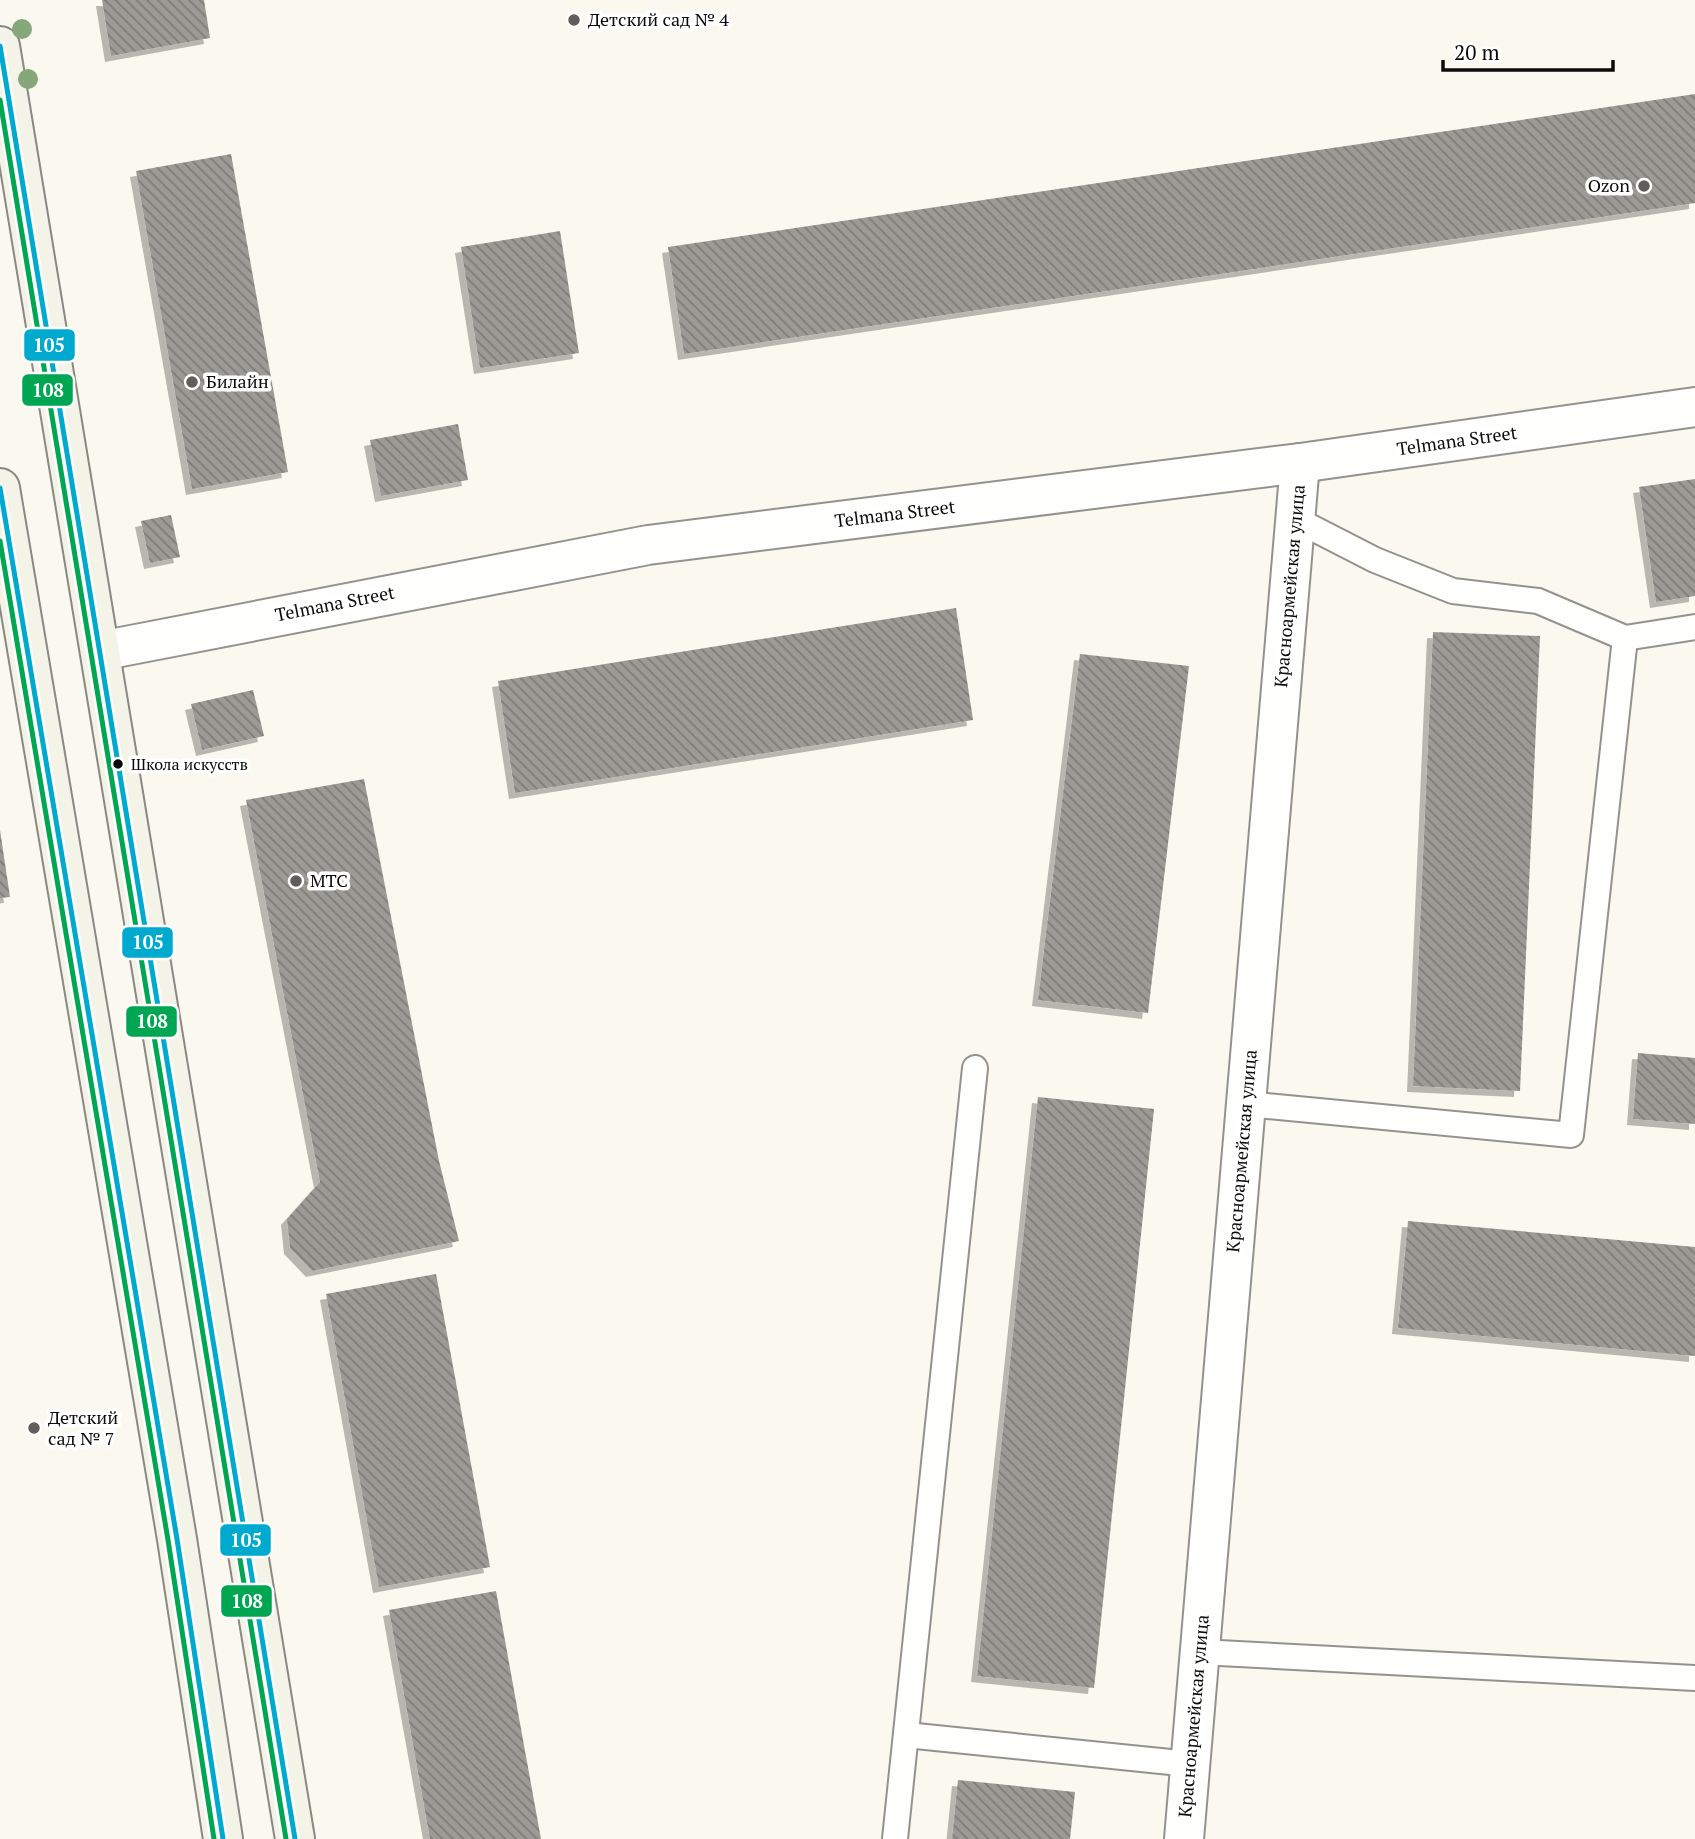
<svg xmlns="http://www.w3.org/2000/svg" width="1695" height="1839" viewBox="0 0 1695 1839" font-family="'PT Serif',serif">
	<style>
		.building { fill: url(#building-back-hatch); filter: url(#shadow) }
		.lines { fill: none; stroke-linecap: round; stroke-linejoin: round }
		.service-casing { stroke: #93928e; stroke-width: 28 }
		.minor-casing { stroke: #93928e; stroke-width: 42 }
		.secondary-casing { stroke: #898884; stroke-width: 42 }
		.service { stroke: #fefefd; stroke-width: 24 }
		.minor { stroke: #fefefd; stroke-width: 38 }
		.secondary { stroke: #f4f3e8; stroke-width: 38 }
		.bus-1-casing { stroke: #fff; stroke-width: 10 }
		.bus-2-casing { stroke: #fff; stroke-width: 10 }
		.bus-1 { stroke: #00a9ce; stroke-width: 5 }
		.bus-2 { stroke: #00a651; stroke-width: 5 }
		.tree { fill: #85a77a }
		.poi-dot { fill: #5f5e5b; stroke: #fff; stroke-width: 2.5 }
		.bus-dot { fill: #0b0b0b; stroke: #fff; stroke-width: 2.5 }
		.labels { text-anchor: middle; stroke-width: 7; stroke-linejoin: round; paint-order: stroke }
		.bus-label { font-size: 16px; fill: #0b0b0b; stroke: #fff; text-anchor: start }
		.poi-label { font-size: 18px; fill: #0b0b0b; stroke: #fff; text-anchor: start }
		.street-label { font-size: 18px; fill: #0b0b0b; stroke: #fff }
		.line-badge { stroke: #fff; stroke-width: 2.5 }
		.badge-label { font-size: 19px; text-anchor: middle; font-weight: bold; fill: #fff }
	</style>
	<defs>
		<pattern id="building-back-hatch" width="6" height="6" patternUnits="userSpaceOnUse" patternTransform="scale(1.75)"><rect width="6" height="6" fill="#9c9a95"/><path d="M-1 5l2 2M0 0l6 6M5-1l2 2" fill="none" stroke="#7d7c78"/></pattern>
		<filter id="shadow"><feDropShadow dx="-6" dy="6" stdDeviation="0" flood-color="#0004"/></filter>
	</defs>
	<rect width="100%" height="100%" fill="#faf8ef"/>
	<!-- building -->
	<g class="building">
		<polygon points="102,0 204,0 210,38 111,56"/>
		<polygon points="1695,94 1695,203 684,354 668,247"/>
		<polygon points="231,154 288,472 192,489 136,171"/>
		<polygon points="560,231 579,353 480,368 461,247"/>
		<polygon points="458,424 468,480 381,496 370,440"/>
		<polygon points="1695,479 1695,596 1656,602 1639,487"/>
		<polygon points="171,515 180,557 150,563 141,521"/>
		<polygon points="956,608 973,720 515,793 498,681"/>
		<polygon points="1433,632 1540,636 1520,1091 1413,1086"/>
		<polygon points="1080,654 1189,666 1148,1013 1038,1000"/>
		<polygon points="253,690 264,736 202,750 191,704"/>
		<polygon points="364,779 439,1161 459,1241 312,1271 290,1248 287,1219 320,1182 246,800"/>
		<polygon points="0,830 10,897 0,898"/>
		<polygon points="1638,1053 1695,1058 1695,1124 1633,1119"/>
		<polygon points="1038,1097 1154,1109 1094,1688 977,1676"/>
		<polygon points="1408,1221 1695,1247 1695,1356 1398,1328"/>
		<polygon points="436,1274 490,1567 379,1587 326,1294"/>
		<polygon points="496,1591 541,1839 430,1839 389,1610"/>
		<polygon points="958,1780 1075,1792 1070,1839 952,1839"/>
	</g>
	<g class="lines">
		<!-- service casing -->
		<g class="service-casing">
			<g id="service">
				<polyline points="1295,519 1375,560 1453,591 1538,601 1625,638 1695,627"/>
				<polyline points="1246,1104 1571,1135 1625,638"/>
				<polyline points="1200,1652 1695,1678"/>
				<polyline points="906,1735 1190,1764"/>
				<polyline points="895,1839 975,1068"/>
			</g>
		</g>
		<!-- minor casing -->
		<g class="minor-casing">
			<g id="minor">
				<polyline points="100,651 648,545 1300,463 1695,407"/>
				<polyline points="1184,1839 1300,463"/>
			</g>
		</g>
		<!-- secondary casing -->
		<g class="secondary-casing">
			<g id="secondary">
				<polyline points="0,46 295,1839"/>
				<polyline points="0,488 177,1539 223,1839"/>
			</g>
		</g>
		<!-- service -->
		<use href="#service" class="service"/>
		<!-- minor -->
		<use href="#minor" class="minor"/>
		<!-- secondary -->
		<use href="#secondary" class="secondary"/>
		<!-- bus-1 casing -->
		<g class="bus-1-casing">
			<g id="bus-1">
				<polyline points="0,46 295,1839"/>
				<polyline points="0,488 177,1539 223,1839"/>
			</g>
		</g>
		<!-- bus-2 casing -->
		<g class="bus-2-casing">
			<g id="bus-2">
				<polyline points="0,100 286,1839"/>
				<polyline points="0,541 168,1540 214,1839"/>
			</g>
		</g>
		<!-- bus-1 -->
		<use href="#bus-1" class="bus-1"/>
		<!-- bus-2 -->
		<use href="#bus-2" class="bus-2"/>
	</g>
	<!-- trees -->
	<g class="tree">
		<circle cx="22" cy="29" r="10"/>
		<circle cx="28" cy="79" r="10"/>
	</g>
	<!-- markers -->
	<g class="poi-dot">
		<circle cx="574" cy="20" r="7"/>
		<circle cx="1644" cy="186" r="7"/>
		<circle cx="192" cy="382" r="7"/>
		<circle cx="296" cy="881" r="7"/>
		<circle cx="34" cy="1428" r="7"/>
	</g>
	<circle class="bus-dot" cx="118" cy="764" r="6"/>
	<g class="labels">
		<!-- bus labels -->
		<g class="bus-label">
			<text x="131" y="770">Школа искусств</text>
		</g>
		<!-- poi labels -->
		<g class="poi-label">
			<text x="588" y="26">Детский сад № 4</text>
			<text x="1630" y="192" text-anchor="end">Ozon</text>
			<text x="206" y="388">Билайн</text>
			<text x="310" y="887">МТС</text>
			<text x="48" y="1424">Детский<tspan x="48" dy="21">сад № 7</tspan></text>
		</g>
		<!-- street labels -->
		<g class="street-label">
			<text transform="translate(1457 441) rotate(-8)" y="6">Telmana Street</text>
			<text transform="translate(895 514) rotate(-7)" y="6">Telmana Street</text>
			<text transform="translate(1290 586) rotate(-85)" y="6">Красноармейская улица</text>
			<text transform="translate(335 604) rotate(-11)" y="6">Telmana Street</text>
			<text transform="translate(1242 1151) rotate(-85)" y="6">Красноармейская улица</text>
			<text transform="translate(1194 1716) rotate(-85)" y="6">Красноармейская улица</text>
		</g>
	</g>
	<g class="line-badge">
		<rect x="23" y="328" width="53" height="34" rx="7" fill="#00a9ce"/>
		<rect x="21" y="373" width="53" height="34" rx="7" fill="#00a651"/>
		<rect x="121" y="926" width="53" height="33" rx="7" fill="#00a9ce"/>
		<rect x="125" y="1005" width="53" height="33" rx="7" fill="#00a651"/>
		<rect x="219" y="1523" width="53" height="34" rx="7" fill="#00a9ce"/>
		<rect x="220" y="1584" width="53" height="34" rx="7" fill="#00a651"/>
	</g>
	<g class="badge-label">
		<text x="49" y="352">105</text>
		<text x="48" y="397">108</text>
		<text x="148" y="949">105</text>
		<text x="152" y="1028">108</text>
		<text x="246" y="1547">105</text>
		<text x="247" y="1608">108</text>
	</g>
	<!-- scale -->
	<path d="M1443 60v10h170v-10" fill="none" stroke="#0b0b0b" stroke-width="3.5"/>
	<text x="1454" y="60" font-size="21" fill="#0b0b0b" stroke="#ffffff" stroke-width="5" paint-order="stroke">20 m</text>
</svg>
